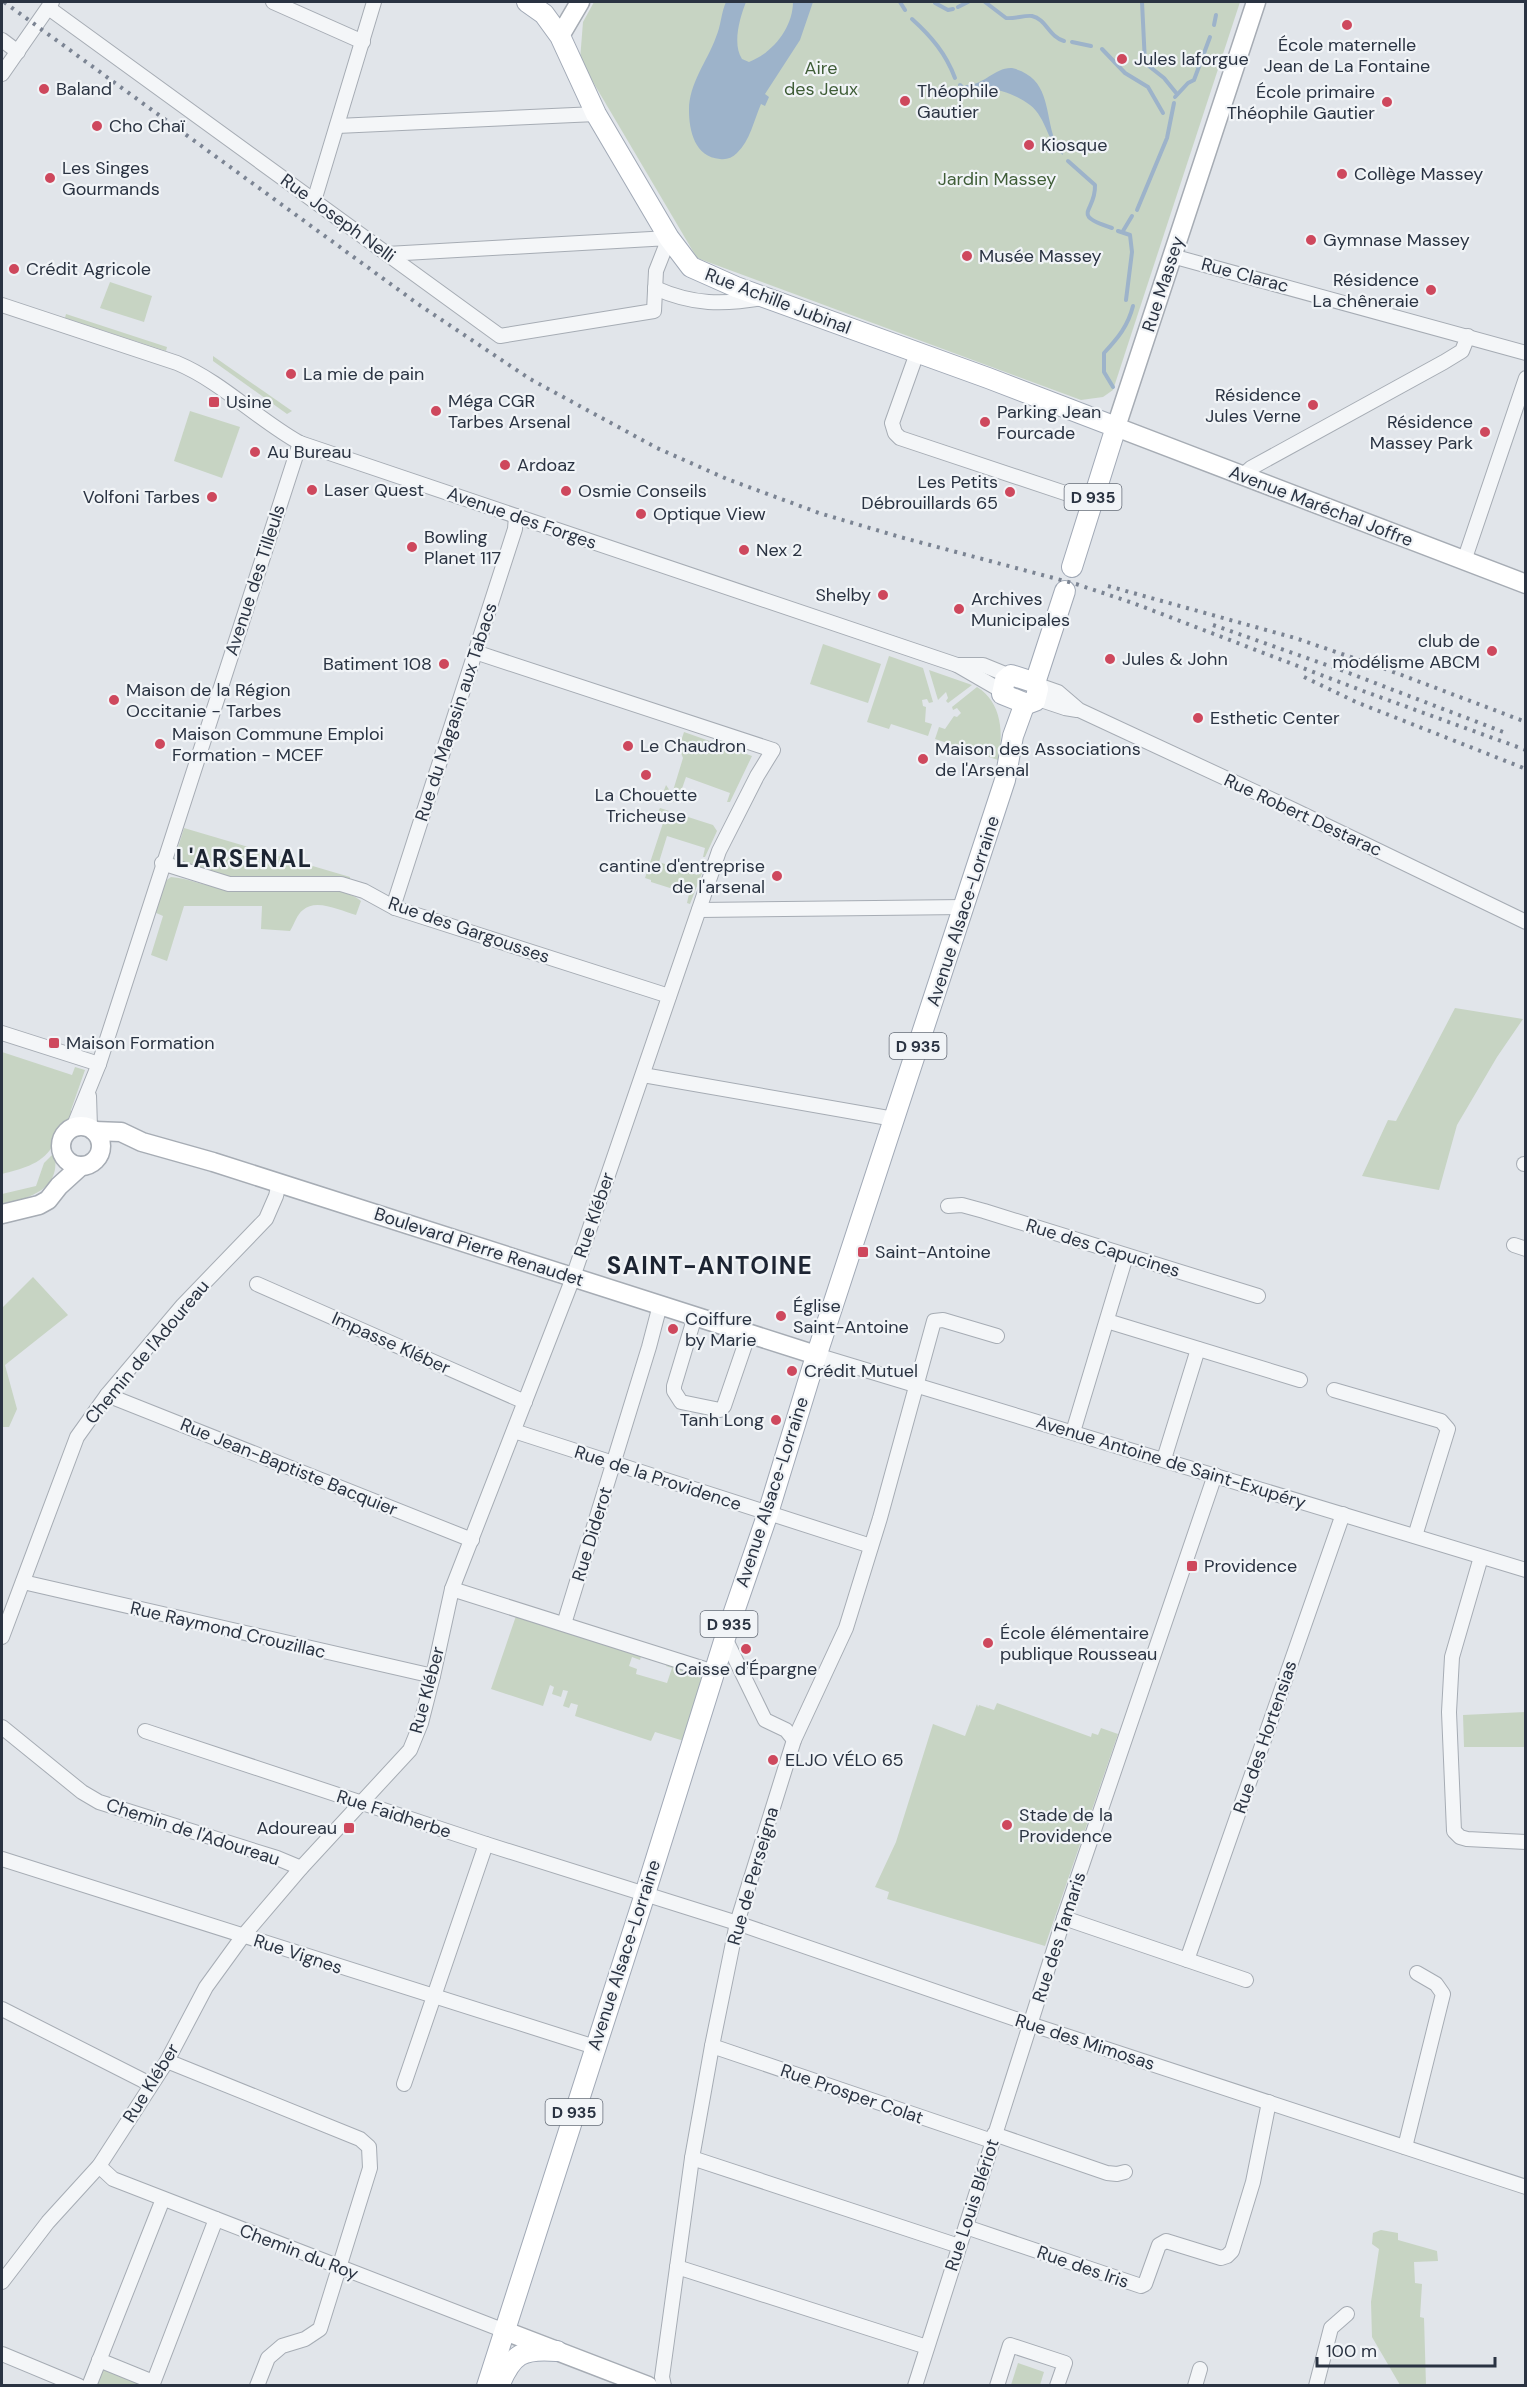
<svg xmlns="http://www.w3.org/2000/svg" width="1527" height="2387" viewBox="0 0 1527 2387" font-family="'DM Sans',sans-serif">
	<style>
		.green { fill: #c7d4c3 }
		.water { fill: #9db3ca }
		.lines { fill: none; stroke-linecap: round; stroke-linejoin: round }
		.stream { stroke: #9db3ca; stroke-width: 4 }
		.street-casing { stroke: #a6acb4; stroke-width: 16 }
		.secondary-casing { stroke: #a6acb4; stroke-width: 21 }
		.primary-casing { stroke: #a1a9b6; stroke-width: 22 }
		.street { stroke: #f4f6f8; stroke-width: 14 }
		.secondary { stroke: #fff; stroke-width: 18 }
		.primary { stroke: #fff; stroke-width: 20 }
		.rail { stroke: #7b8493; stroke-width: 4; stroke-dasharray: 3 6; stroke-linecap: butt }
		.poi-dot { fill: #ce485d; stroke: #f1f4f7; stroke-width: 2 }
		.labels { text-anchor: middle; stroke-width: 4.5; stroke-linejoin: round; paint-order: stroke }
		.shield { fill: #f1f4f7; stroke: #666d78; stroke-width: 1.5 }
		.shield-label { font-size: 16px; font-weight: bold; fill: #2a3342 }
		.poi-label { font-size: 18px; fill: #2a3342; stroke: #f1f4f7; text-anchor: start }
		.park-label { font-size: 18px; fill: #3f5d37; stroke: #f1f4f7 }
		.street-label { font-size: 18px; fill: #2a3342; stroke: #f1f4f7 }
		.district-label { font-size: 24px; font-weight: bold; letter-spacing: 1.5px; fill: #1c2432; stroke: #f1f4f7 }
	</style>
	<rect width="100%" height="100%" fill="#e1e5ea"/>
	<!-- green -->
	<g class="green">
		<polygon points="594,2 1240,2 1113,390 1103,397 1081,400 697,258 580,60 583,22"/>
		<polygon points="110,282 152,296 144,322 100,308"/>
		<polygon points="66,314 167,347 166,351 65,318"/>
		<polygon points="213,356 292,411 287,414 213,361"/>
		<polygon points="190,411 240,427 222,478 174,461"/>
		<polygon points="823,644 881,664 868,703 810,684"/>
		<polygon points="889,656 923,668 933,702 929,703 927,699 922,700 923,706 926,707 925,722 932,724 928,736 891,724 889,729 867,722"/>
		<polygon points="929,670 972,685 948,703 946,701 948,698 946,692 938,700"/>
		<path d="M977,687c25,15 27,48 21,73l-63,-21 4,-12 6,2 9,-13 3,1 4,-4 -4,-5 -4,2 -1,-3z"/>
		<polygon points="684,732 752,756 730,802 727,802 730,793 686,777 677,803 664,798 663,793 666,785 672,794 683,758 679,747"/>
		<polygon points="660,808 713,825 717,831 705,857 703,857 705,848 667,836 659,862 697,875 700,866 704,868 690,904 687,903 689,894 651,882 651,880 645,878 665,817 657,814"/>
		<polygon points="184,828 350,877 350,882 226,878 173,863"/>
		<path d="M171,877c16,1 32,9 49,10 33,3 119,-7 141,14l-5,14c-15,-4 -40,-17 -53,-5 -6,4 -9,15 -13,21l-29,-2 1,-23h-78l-17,55 -16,-6 12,-39 -9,-4 10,-30z"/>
		<polygon points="1455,1008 1523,1019 1497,1057 1457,1125 1439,1190 1362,1176 1388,1120 1396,1121"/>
		<path d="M2,1052l70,23 3,-8 10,3 -14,40v10c-14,7 -12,16 -19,27 -11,18 -32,22 -50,27z"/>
		<path d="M54,1153c9,36 -26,46 -52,51v-10l34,-8 8,-23z"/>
		<polygon points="33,1277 68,1315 5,1365 17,1409 9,1427 2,1427 2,1308"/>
		<polygon points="516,1616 641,1656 640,1660 632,1657 629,1666 637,1669 636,1674 667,1683 672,1668 666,1666 667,1664 702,1676 704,1678 684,1741 655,1732 651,1741 575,1716 578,1705 571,1703 569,1708 563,1706 568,1691 563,1690 561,1697 552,1694 554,1687 550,1685 543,1706 491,1689"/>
		<polygon points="997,1703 1091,1737 1092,1733 1098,1735 1101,1728 1118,1734 1045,1946 887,1899 889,1892 875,1887 896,1842 933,1724 965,1736 977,1704 978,1707 979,1705 994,1710"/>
		<polygon points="1525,1712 1525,1747 1464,1747 1463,1715"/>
		<polygon points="1381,2230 1398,2233 1398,2240 1437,2251 1438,2261 1414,2262 1415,2283 1422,2284 1420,2317 1424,2318 1426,2385 1400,2385 1372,2337 1371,2302 1379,2249 1372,2244 1373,2233"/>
		<polygon points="1018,2363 1044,2372 1040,2385 1011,2385"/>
		<polygon points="104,2367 146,2385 95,2386 101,2368"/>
	</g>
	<!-- water -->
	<g class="water">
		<path d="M726,2h20c-6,15 -14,42 -4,57l7,3c24,-9 44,-35 44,-60h20l-13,38 -35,54 4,3 -4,9 -4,-2c-7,16 -11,37 -24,49 -5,5 -11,7 -17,6 -25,-2 -31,-28 -31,-49 0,-27 18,-48 27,-73 5,-11 5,-24 10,-35z"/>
		<path d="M1012,68c36,9 33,39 41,67 3,8 9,15 10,20 -15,-10 -16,-37 -33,-50 -12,-9 -29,-16 -44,-16 -9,1 -16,4 -24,0l4,-4c17,1 29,-18 46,-17z"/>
	</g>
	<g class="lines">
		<!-- stream -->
		<g class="stream">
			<polyline points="900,2 905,10"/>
			<path d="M985,2l21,16c9,1 18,-3 26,-2 14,3 17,21 32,25"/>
			<polyline points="1142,2 1145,63 1164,78 1177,94"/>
			<polyline points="935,3 948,10 953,9"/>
			<polyline points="958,7 968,2"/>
			<path d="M912,19c20,18 34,35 43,59"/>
			<polyline points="1214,25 1216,15"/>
			<polyline points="1072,42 1091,46"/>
			<polyline points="1102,49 1125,73 1148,87 1163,113"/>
			<polyline points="960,85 962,87"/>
			<polyline points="1175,97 1188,83 1194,80 1210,37"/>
			<path d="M1068,161l27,24c1,28 -26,29 17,43"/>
			<polyline points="1137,210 1167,138 1174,103"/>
			<polyline points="1118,231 1130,235 1132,252 1126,300"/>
			<polyline points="1123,231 1132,216"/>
			<path d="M1113,387l-9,-15v-19c14,-15 24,-27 29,-47"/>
		</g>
		<!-- street casing -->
		<g class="street-casing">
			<g id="street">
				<polyline points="273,2 363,42"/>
				<polyline points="50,9 500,336 654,311 656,271 669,238 387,254"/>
				<polyline points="2,40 18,52"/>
				<polyline points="2,74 52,2"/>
				<polyline points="337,126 596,114"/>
				<polyline points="314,201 374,2"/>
				<polyline points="1172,256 1526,353"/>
				<path d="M655,288c38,17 68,17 109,10"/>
				<path d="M2,305l175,58c45,19 80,56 123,80l657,222 45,26"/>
				<polyline points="917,353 892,423 895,433 900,438 1083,499"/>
				<polyline points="1242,476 1251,468 1444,362 1462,351 1468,336"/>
				<polyline points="1464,561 1526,378"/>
				<polyline points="957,665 983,665 1010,676"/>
				<polyline points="1038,685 1058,692 1079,710 1294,810 1526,922"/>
				<polyline points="1035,698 1065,708 1077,710"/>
				<polyline points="162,863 229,884 341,884 364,891 395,908 669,996"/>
				<polyline points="395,908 395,901 515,529 516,516"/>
				<polyline points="699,910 964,907"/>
				<polyline points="2,1033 99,1064"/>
				<polyline points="643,1075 894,1119"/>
				<polyline points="89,1096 90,1128"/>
				<polyline points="73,1128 99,1064 300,443"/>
				<polyline points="1524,1164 1526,1164"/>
				<polyline points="948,1206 962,1205 984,1211 1258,1296"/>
				<polyline points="1514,1245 1526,1249"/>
				<polyline points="257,1284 525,1402"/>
				<polyline points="695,1316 674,1386 674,1391 681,1402 720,1410 724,1406 749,1333"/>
				<polyline points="1107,1321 1300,1380"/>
				<polyline points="816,1355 1526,1570"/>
				<polyline points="1334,1390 1441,1421 1448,1429 1415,1536"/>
				<polyline points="107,1395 472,1540"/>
				<polyline points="514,1431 871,1546"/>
				<polyline points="1073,1432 1126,1256"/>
				<polyline points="1164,1459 1198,1349"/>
				<polyline points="1481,1557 1452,1657 1449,1712 1454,1831 1460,1837 1467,1839 1526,1842"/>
				<polyline points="23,1582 433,1676"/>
				<polyline points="452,1589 714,1672"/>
				<polyline points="564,1624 649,1347 660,1305"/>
				<polyline points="2,1637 77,1437 107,1395 183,1305 266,1219 276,1196 279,1183"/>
				<polyline points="725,1638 765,1720 786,1730 794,1740"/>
				<polyline points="2,1727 82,1792 99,1802 277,1858 301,1868"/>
				<polyline points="145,1731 486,1844 737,1923 1030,2024 1526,2187"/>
				<polyline points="2,1859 595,2047"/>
				<polyline points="1064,1918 1246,1980"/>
				<polyline points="1187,1960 1343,1514"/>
				<polyline points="2,2009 150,2084"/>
				<polyline points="712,2046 992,2141"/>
				<polyline points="167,2061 360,2139 369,2147 370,2168 320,2329 305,2339 282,2346 268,2358 257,2386"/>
				<polyline points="404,2084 486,1844"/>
				<polyline points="994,2134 1107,2173 1117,2174 1125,2172"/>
				<polyline points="1405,2147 1443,1994 1436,1984 1417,1973"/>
				<polyline points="692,2158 959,2246"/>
				<polyline points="99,2166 113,2179 505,2331"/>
				<polyline points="966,2227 1141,2286 1145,2284 1159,2245 1166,2241 1221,2258 1227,2256 1232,2251 1253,2182 1269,2102"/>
				<polyline points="677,2267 927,2347"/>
				<polyline points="2,2282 48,2222 99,2166 167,2061 206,1987 243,1936 301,1868 410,1750 421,1723 433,1676 452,1589 571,1283 719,851 757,776 773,750 475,652"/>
				<polyline points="2,2354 79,2386"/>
				<polyline points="99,2360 153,2382"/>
				<polyline points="89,2386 163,2199"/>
				<polyline points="152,2386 216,2219"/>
				<polyline points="664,2386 662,2377 692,2158 712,2046 737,1923 794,1740 846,1628 880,1518 934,1321 943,1320 997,1336"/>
				<polyline points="915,2386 1064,1918 1215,1475"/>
				<polyline points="997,2386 1010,2345 1065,2363 1057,2386"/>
				<polyline points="1195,2386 1200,2369"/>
				<polyline points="1316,2386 1331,2328 1347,2314"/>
			</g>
		</g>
		<!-- secondary casing -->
		<g class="secondary-casing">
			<g id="secondary">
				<polyline points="1256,2 1116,427 1526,584"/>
				<polyline points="560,36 580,2"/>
				<circle cx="81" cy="1146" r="20"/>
				<polyline points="94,1131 121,1132 142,1142 213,1162 816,1355"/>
				<polyline points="2,1214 39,1205 48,1200 59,1186 81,1166"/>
				<polyline points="505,2331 648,2386"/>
			</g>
		</g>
		<!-- primary casing -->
		<g class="primary-casing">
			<g id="primary">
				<polyline points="527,2 544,14 560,36 596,114 669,238 691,267 736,287 988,378 1116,427 1072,567"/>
				<polygon points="1011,675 1036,683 1038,689 1035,701 1027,704 1002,694 1005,680"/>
				<polyline points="1035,683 1065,591"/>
				<polyline points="487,2386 645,1894 725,1638 768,1513 812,1369 1005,780 1013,736 1025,703"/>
				<path d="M499,2386c13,-32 23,-38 58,-35"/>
			</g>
		</g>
		<!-- street -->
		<use href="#street" class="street"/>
		<!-- secondary -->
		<use href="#secondary" class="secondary"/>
		<!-- primary -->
		<use href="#primary" class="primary"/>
		<!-- rail -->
		<g class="rail">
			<polyline points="4,2 418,304 530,379 657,448 727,479 819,513 900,537 1076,584 1133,603 1363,691 1526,750"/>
			<polyline points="1108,586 1295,638 1383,668 1526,722"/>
			<polyline points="1213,625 1341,670 1506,733"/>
			<polyline points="1304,677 1356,702 1526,769"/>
		</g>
	</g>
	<!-- markers -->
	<g class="poi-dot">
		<circle cx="1347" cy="25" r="6"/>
		<circle cx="1122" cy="59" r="6"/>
		<circle cx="44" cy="89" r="6"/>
		<circle cx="905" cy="101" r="6"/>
		<circle cx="1387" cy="102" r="6"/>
		<circle cx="97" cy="126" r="6"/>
		<circle cx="1029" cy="145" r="6"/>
		<circle cx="1342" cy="174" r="6"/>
		<circle cx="50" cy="178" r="6"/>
		<circle cx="1311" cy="240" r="6"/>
		<circle cx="967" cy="256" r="6"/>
		<circle cx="14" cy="269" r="6"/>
		<circle cx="1431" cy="290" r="6"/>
		<circle cx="291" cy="374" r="6"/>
		<rect x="208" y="396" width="12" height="12" rx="3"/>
		<circle cx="1313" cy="405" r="6"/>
		<circle cx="436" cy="411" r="6"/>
		<circle cx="985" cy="422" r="6"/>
		<circle cx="1485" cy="432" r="6"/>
		<circle cx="255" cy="452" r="6"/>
		<circle cx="505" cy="465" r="6"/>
		<circle cx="312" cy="490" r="6"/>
		<circle cx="566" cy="491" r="6"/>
		<circle cx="1010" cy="492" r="6"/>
		<circle cx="212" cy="497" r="6"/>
		<circle cx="641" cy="514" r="6"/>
		<circle cx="412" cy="547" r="6"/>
		<circle cx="744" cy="550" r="6"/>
		<circle cx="883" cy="595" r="6"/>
		<circle cx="959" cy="609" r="6"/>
		<circle cx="1492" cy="651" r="6"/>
		<circle cx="1110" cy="659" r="6"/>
		<circle cx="444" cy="664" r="6"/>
		<circle cx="114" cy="700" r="6"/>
		<circle cx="1198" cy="718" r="6"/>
		<circle cx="160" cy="744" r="6"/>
		<circle cx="628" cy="746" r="6"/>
		<circle cx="923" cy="759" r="6"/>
		<circle cx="646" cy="775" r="6"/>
		<circle cx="777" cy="876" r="6"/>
		<rect x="48" y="1037" width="12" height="12" rx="3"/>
		<rect x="857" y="1246" width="12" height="12" rx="3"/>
		<circle cx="781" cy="1316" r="6"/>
		<circle cx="673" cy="1329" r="6"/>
		<circle cx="792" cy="1371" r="6"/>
		<circle cx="776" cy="1420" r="6"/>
		<rect x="1186" y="1560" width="12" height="12" rx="3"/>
		<circle cx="988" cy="1643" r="6"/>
		<circle cx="746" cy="1649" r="6"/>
		<circle cx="773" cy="1760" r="6"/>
		<circle cx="1007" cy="1825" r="6"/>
		<rect x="343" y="1822" width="12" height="12" rx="3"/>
	</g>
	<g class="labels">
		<!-- shield labels -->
		<g class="shield">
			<rect x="1064.5" y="484" width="57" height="26" rx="4.5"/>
			<rect x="889.5" y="1033" width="57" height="26" rx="4.5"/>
			<rect x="700.5" y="1611" width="57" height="26" rx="4.5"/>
			<rect x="545.5" y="2099" width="57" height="26" rx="4.5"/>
		</g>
		<g class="shield-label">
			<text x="1093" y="503">D 935</text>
			<text x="918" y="1052">D 935</text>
			<text x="729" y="1630">D 935</text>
			<text x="574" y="2118">D 935</text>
		</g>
		<!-- poi labels -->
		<g class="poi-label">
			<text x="1347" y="51" text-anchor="middle">École maternelle<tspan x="1347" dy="21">Jean de La Fontaine</tspan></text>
			<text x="1134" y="65">Jules laforgue</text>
			<text x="56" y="95">Baland</text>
			<text x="917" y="97">Théophile<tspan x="917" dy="21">Gautier</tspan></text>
			<text x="1375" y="98" text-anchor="end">École primaire<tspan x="1375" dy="21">Théophile Gautier</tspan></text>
			<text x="109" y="132">Cho Chaï</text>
			<text x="1041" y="151">Kiosque</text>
			<text x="62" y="174">Les Singes<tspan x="62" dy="21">Gourmands</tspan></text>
			<text x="1354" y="180">Collège Massey</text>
			<text x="1323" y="246">Gymnase Massey</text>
			<text x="979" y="262">Musée Massey</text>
			<text x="26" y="275">Crédit Agricole</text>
			<text x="1419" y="286" text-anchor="end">Résidence<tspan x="1419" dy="21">La chêneraie</tspan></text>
			<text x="303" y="380">La mie de pain</text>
			<text x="1301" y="401" text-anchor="end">Résidence<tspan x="1301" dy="21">Jules Verne</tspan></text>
			<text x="448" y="407">Méga CGR<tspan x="448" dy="21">Tarbes Arsenal</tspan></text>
			<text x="226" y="408">Usine</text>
			<text x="997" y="418">Parking Jean<tspan x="997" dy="21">Fourcade</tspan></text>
			<text x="1473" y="428" text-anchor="end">Résidence<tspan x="1473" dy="21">Massey Park</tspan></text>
			<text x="267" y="458">Au Bureau</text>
			<text x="517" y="471">Ardoaz</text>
			<text x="998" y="488" text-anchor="end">Les Petits<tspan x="998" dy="21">Débrouillards 65</tspan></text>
			<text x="324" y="496">Laser Quest</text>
			<text x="578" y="497">Osmie Conseils</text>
			<text x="200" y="503" text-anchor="end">Volfoni Tarbes</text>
			<text x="653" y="520">Optique View</text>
			<text x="424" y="543">Bowling<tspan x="424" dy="21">Planet 117</tspan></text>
			<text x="756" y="556">Nex 2</text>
			<text x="871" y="601" text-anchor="end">Shelby</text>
			<text x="971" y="605">Archives<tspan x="971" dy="21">Municipales</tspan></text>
			<text x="1480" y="647" text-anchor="end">club de<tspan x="1480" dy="21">modélisme ABCM</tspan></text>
			<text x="1122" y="665">Jules &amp; John</text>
			<text x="432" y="670" text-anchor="end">Batiment 108</text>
			<text x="126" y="696">Maison de la Région<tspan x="126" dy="21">Occitanie - Tarbes</tspan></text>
			<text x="1210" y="724">Esthetic Center</text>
			<text x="172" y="740">Maison Commune Emploi<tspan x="172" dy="21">Formation - MCEF</tspan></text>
			<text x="640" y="752">Le Chaudron</text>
			<text x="935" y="755">Maison des Associations<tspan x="935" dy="21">de l'Arsenal</tspan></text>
			<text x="646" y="801" text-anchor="middle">La Chouette<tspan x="646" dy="21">Tricheuse</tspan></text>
			<text x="765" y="872" text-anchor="end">cantine d'entreprise<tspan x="765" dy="21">de l'arsenal</tspan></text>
			<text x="66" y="1049">Maison Formation</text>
			<text x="875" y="1258">Saint-Antoine</text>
			<text x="793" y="1312">Église<tspan x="793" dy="21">Saint-Antoine</tspan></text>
			<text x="685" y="1325">Coiffure<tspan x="685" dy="21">by Marie</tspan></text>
			<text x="804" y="1377">Crédit Mutuel</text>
			<text x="764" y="1426" text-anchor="end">Tanh Long</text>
			<text x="1204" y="1572">Providence</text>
			<text x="1000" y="1639">École élémentaire<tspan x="1000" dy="21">publique Rousseau</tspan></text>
			<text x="746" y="1675" text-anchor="middle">Caisse d'Épargne</text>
			<text x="785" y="1766">ELJO VÉLO 65</text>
			<text x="1019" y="1821">Stade de la<tspan x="1019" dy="21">Providence</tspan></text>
			<text x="337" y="1834" text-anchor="end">Adoureau</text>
		</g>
		<!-- park labels -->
		<g class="park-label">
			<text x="821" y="74">Aire<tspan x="821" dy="21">des Jeux</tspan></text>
			<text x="997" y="185">Jardin Massey</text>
		</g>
		<!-- street labels -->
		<g class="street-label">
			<text transform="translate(338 218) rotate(36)" y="6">Rue Joseph Nelli</text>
			<text transform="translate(1245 275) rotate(15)" y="6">Rue Clarac</text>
			<text transform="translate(1163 284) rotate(-72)" y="6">Rue Massey</text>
			<text transform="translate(778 301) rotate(21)" y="6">Rue Achille Jubinal</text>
			<text transform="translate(1321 506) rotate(21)" y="6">Avenue Maréchal Joffre</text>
			<text transform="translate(522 518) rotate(19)" y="6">Avenue des Forges</text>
			<text transform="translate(255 580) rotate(-72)" y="6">Avenue des Tilleuls</text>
			<text transform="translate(456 712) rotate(-72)" y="6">Rue du Magasin aux Tabacs</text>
			<text transform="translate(1303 815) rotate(25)" y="6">Rue Robert Destarac</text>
			<text transform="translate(963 911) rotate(-72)" y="6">Avenue Alsace-Lorraine</text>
			<text transform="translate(469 930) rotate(19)" y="6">Rue des Gargousses</text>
			<text transform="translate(594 1215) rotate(-71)" y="6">Rue Kléber</text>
			<text transform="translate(479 1247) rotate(18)" y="6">Boulevard Pierre Renaudet</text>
			<text transform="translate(1103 1248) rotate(17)" y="6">Rue des Capucines</text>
			<text transform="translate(391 1343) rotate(24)" y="6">Impasse Kléber</text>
			<text transform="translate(147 1352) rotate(-50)" y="6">Chemin de l'Adoureau</text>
			<text transform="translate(1171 1462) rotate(17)" y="6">Avenue Antoine de Saint-Exupéry</text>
			<text transform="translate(289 1467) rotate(22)" y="6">Rue Jean-Baptiste Bacquier</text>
			<text transform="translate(658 1478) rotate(18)" y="6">Rue de la Providence</text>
			<text transform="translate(772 1492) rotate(-72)" y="6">Avenue Alsace-Lorraine</text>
			<text transform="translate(592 1534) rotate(-73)" y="6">Rue Diderot</text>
			<text transform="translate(228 1630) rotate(13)" y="6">Rue Raymond Crouzillac</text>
			<text transform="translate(427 1690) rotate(-75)" y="6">Rue Kléber</text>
			<text transform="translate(1265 1737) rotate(-71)" y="6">Rue des Hortensias</text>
			<text transform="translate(394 1814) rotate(18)" y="6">Rue Faidherbe</text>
			<text transform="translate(193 1832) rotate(18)" y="6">Chemin de l'Adoureau</text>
			<text transform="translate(753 1876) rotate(-74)" y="6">Rue de Perseigna</text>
			<text transform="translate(1059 1937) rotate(-72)" y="6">Rue des Tamaris</text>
			<text transform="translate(298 1954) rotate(18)" y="6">Rue Vignes</text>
			<text transform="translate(624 1955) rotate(-72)" y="6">Avenue Alsace-Lorraine</text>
			<text transform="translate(1085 2042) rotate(18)" y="6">Rue des Mimosas</text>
			<text transform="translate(151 2083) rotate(-58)" y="6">Rue Kléber</text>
			<text transform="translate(852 2094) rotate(19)" y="6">Rue Prosper Colat</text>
			<text transform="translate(972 2205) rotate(-72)" y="6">Rue Louis Blériot</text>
			<text transform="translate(299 2252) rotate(21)" y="6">Chemin du Roy</text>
			<text transform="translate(1083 2267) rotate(19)" y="6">Rue des Iris</text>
		</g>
		<!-- district labels -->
		<g class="district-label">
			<text x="244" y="867">L'ARSENAL</text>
			<text x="710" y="1274">SAINT-ANTOINE</text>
		</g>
	</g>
	<!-- border -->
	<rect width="1527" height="2387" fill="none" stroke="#2a3342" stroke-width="6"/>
	<!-- scale -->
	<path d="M1317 2357v9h178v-9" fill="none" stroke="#2a3342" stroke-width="3"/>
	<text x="1326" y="2357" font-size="18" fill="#2a3342" stroke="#f1f4f7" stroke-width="4.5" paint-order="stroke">100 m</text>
</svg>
